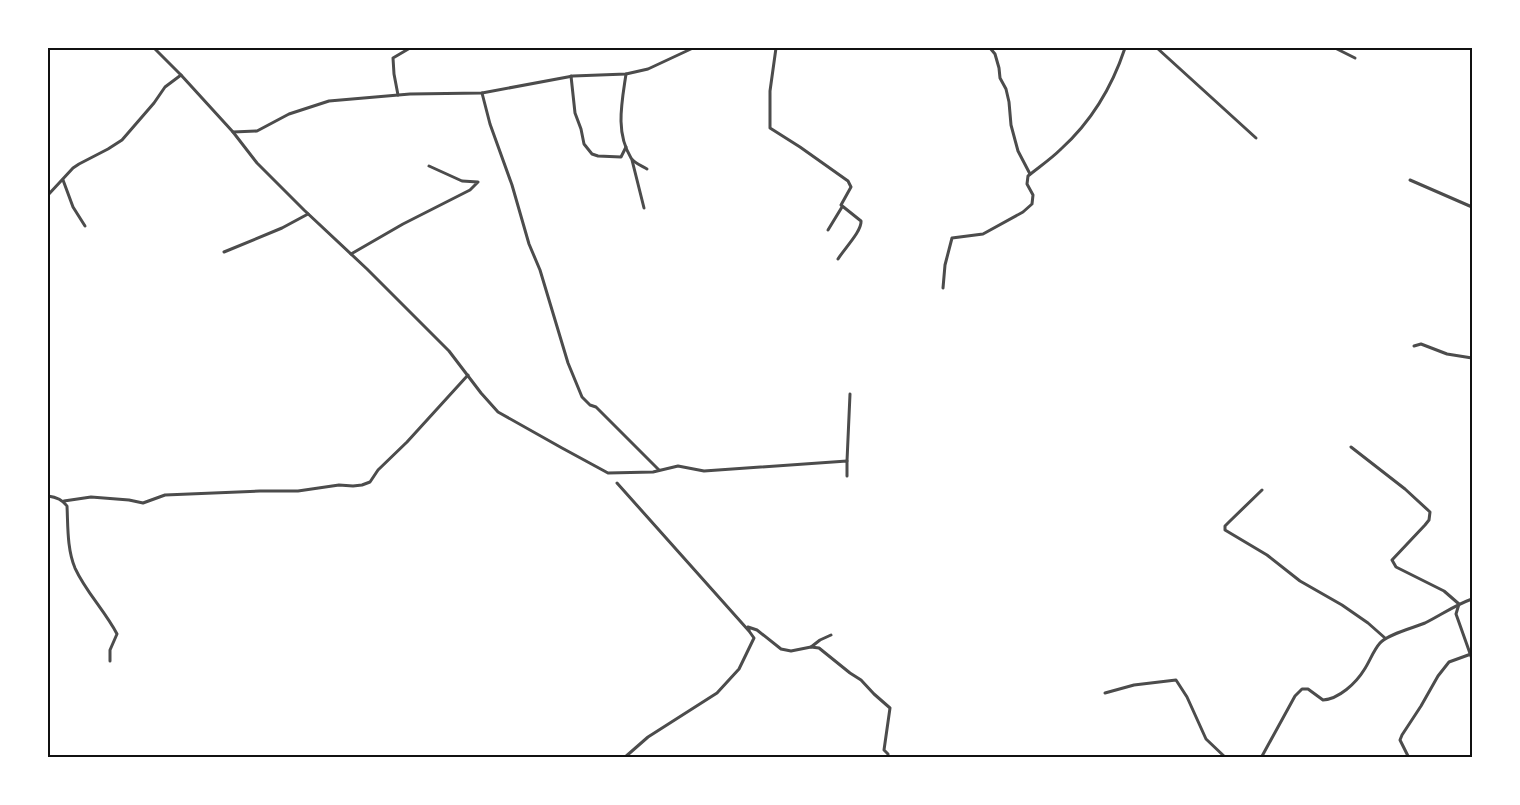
<svg xmlns="http://www.w3.org/2000/svg" width="1520" height="805" viewBox="0 0 1520 805" font-family="Rubik,sans-serif">
	<style>
		.lines { fill: none; stroke-linecap: round; stroke-linejoin: round }
		.minor { stroke: #4c4c4c; stroke-width: 3 }
		.neatline { fill: none; stroke: #111; stroke-width: 2 }
	</style>
	<rect width="100%" height="100%" fill="#fff"/>
	<g class="lines">
		<!-- minor -->
		<g class="minor">
			<polyline points="154,48 181,75 233,132 257,131 289,114 329,101 410,94 482,93 573,76 626,74 648,69 693,48"/>
			<path d="M776,48l-6,43v37l30,19 48,34 3,6 -10,18 20,16c1,10 -17,28 -23,38"/>
			<polyline points="990,48 995,54 999,68 1000,78 1006,89 1009,102 1011,125 1018,151 1030,174"/>
			<polyline points="1157,48 1256,138"/>
			<polyline points="1335,48 1355,58"/>
			<path d="M626,74c-4,28 -11,58 5,84 3,5 11,8 16,11"/>
			<polyline points="571,76 575,113 581,129 584,144 592,154 598,156 621,157 626,147"/>
			<polyline points="482,93 490,124 512,185 529,244 540,270 568,363 582,397 590,405 596,407 659,470"/>
			<polyline points="398,95 394,74 393,58 410,48"/>
			<polyline points="233,132 257,163 304,210 367,269 449,351 481,393 498,412 562,448 608,473 653,472 678,466 704,471 847,461 847,476"/>
			<polyline points="632,160 644,208"/>
			<polyline points="63,180 73,207 85,226"/>
			<polyline points="1410,180 1472,207"/>
			<polyline points="48,195 73,168 79,164 108,149 122,140 154,103 165,87 181,75"/>
			<polyline points="828,230 842,207"/>
			<polyline points="224,252 282,228 308,214"/>
			<polyline points="351,254 403,224 470,190 478,182 462,181 429,166"/>
			<path d="M943,288l2,-23 7,-27 31,-4 40,-22 9,-8 1,-9 -6,-11 1,-8c11,-9 23,-17 33,-27 31,-28 51,-62 64,-101"/>
			<polyline points="1414,346 1421,344 1447,354 1472,358"/>
			<polyline points="1351,447 1405,489 1430,512 1429,520 1425,525 1392,560 1396,567 1444,591 1459,604 1456,614 1472,659"/>
			<polyline points="847,461 850,394"/>
			<polyline points="617,483 749,631 754,638 739,669 717,693 648,737 624,758"/>
			<polyline points="1262,490 1230,521 1225,526 1225,530 1267,555 1300,581 1342,605 1368,623 1385,638"/>
			<path d="M48,496c8,1 14,3 19,10 1,20 0,43 8,62 11,24 30,43 42,66l-7,16v11"/>
			<polyline points="64,501 91,497 129,500 143,503 165,495 260,491 298,491 339,485 353,486 362,485 370,482 378,470 407,442 468,375"/>
			<polyline points="749,630 748,627 757,630 781,649 791,651 811,647 820,640 831,635"/>
			<polyline points="811,647 819,648 850,673 861,680 874,694 890,708 884,750 888,754 888,758"/>
			<polyline points="1105,693 1134,685 1176,680 1187,697 1206,739 1226,758"/>
			<path d="M1261,758l34,-62 7,-7h6l15,11c16,-1 33,-17 41,-30 6,-9 9,-19 16,-27 8,-9 33,-15 45,-20 16,-8 30,-18 47,-24"/>
			<polyline points="1409,758 1400,740 1402,735 1421,706 1438,676 1449,662 1471,654"/>
		</g>
	</g>
	<!-- border -->
	<rect width="1520" height="805" fill="none" stroke="#ffffff" stroke-width="98"/>
	<rect x="49" y="49" width="1422" height="707" class="neatline"/>
</svg>
